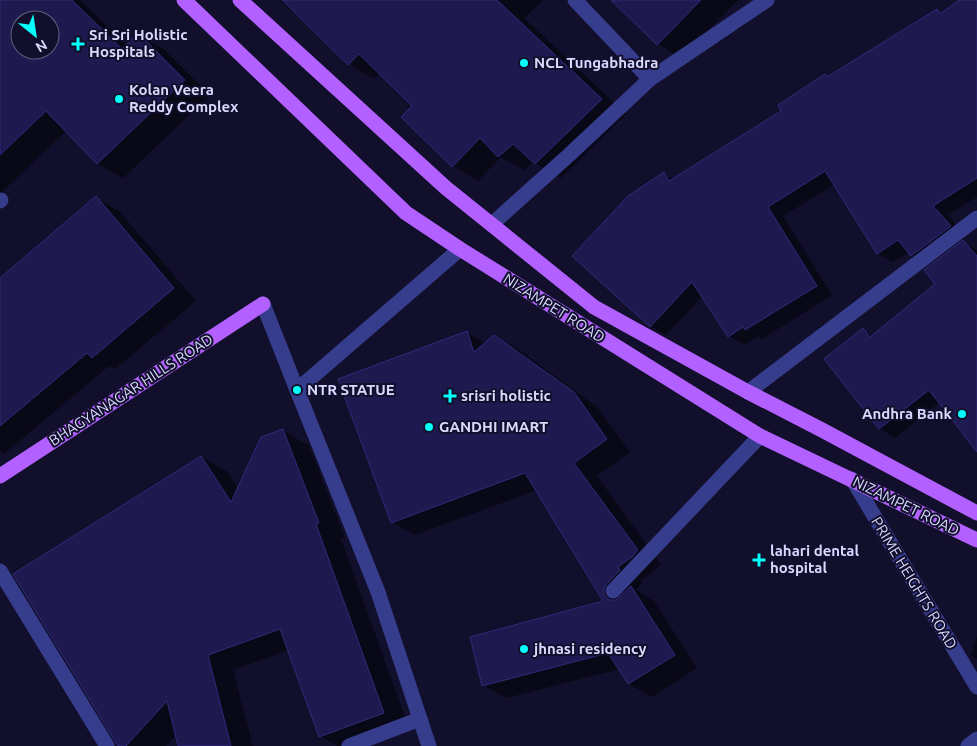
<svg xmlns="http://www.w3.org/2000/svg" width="977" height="746" viewBox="0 0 977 746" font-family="Ubuntu,sans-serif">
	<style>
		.shadow { fill: #0007; fill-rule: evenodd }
		.building { fill: #1e194e; stroke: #312a7b; fill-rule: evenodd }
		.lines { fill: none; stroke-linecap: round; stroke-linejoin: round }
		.minor { stroke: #373d8d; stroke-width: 15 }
		.major { stroke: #b260ff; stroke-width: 15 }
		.poi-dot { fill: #05fffc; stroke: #110f2b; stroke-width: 2 }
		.labels { text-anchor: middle; stroke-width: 4; stroke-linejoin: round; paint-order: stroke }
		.poi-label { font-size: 15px; font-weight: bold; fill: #d9d9ff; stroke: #110f2b; text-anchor: start }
		.street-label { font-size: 15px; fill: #d9d9ff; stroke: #110f2b }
	</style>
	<rect width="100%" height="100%" fill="#110f2b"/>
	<!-- shadow -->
	<g class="shadow">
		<path d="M0,0h80l47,46 11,-11 26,14 46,46 -87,83 -25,-14 -31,-34 -67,64zM20,20h30v30h-30z"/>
		<polygon points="280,0 541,0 542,1 524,18 626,114 561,178 534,162 524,170 501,157 478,181 453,166 414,106 380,73 374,79 349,64 299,15 291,11"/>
		<polygon points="613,0 738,0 681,58 658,44"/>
		<polygon points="962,0 977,0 977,197 948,215 966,236 928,264 912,255 909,252 893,262 877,253 835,184 783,216 832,295 762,339 758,336 745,345 729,336 703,296 666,335 650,326 664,174 674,180 783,111 828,78 937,11 943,14"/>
		<polygon points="96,198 119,211 196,301 115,369 109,366 4,454 0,451 0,280"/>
		<polygon points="963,242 977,250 977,448 940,402 895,438 880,428 863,330 873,336 937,284"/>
		<polygon points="467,333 486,344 494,336 518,349 597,407 630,452 597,476 661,564 655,570 641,580 642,583 636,590 654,601 697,668 652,697 629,684 620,669 506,698 483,685 605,602 537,490 415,535 392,522"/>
		<polygon points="283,430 309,446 345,538 341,539 409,728 359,746 337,746 320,736 289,650 233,670 253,746 180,746 177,734 166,746 119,746 201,457 228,472 238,489"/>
		<polygon points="977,636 977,659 971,656"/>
	</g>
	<!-- building -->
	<g class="building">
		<path d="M0,0h72l50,49 16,-16 47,47 -88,84 -51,-53 -46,44zM20,20h30v30h-30z"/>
		<polygon points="282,0 497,0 602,99 535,164 513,144 498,157 480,138 452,167 401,117 412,106 359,54 348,65"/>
		<polygon points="611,0 701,0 657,45"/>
		<polygon points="959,0 977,0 977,178 933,206 951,226 911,256 898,240 877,254 825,171 768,207 817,286 745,330 743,327 728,337 692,282 650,327 572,256 628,196 664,172 669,181 781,111 778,105 825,74 827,77 937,9 940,14"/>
		<polygon points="96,196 174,288 92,358 87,353 0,426 0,278"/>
		<polygon points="963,240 977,256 977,452 929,390 879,429 824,359 863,328 870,337 935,284 924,270"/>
		<polygon points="467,331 474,352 494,335 574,392 607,439 574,463 638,550 632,557 618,567 620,570 606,585 604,589 604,594 606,597 610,600 616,600 631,586 675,655 628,684 608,653 482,686 470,637 603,601 525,473 391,523 338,379"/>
		<polygon points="283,429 319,523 316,524 384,713 319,737 280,629 208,655 231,746 178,746 167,701 126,746 118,746 13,574 201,456 231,502 261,437"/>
	</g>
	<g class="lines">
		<!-- minor -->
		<g class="minor">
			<polyline points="575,0 650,79"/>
			<polyline points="0,201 1,200"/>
			<polyline points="492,224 569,155 650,79 767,0"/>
			<polyline points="263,304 297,390 460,249"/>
			<polyline points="297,390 378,592 429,746"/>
			<polyline points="748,392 977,218"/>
			<polyline points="852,479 977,687"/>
			<polyline points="0,571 107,746"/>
			<polyline points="613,591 760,436"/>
			<polyline points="349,746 420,719"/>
			<polyline points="968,746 977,739"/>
		</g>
		<!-- major -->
		<g class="major">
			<polyline points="184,0 406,213 460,249 760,436 977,540"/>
			<polyline points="240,0 446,188 594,307 748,392 822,430 977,513"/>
			<polyline points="0,476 263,304"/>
		</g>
	</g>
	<!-- markers -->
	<g class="poi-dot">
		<path d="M75.5 36.5h5v5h5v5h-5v5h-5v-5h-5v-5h5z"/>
		<circle cx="524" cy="63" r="5"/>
		<circle cx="119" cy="99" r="5"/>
		<circle cx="297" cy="390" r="5"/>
		<path d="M447.5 388.5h5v5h5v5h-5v5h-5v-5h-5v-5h5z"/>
		<circle cx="962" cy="414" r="5"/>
		<circle cx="429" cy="427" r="5"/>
		<path d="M756.5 552.5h5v5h5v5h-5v5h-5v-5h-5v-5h5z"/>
		<circle cx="524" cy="649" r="5"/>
	</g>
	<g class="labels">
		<!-- poi labels -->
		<g class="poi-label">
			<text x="89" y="40">Sri Sri Holistic<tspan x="89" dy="17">Hospitals</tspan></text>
			<text x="534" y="68">NCL Tungabhadra</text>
			<text x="129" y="95">Kolan Veera<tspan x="129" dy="17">Reddy Complex</tspan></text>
			<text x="307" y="395">NTR STATUE</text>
			<text x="461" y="401">srisri holistic</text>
			<text x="952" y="419" text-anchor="end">Andhra Bank</text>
			<text x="439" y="432">GANDHI IMART</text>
			<text x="770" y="556">lahari dental<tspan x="770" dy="17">hospital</tspan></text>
			<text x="534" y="654">jhnasi residency</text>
		</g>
		<!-- street labels -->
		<g class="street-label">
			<text transform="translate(554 308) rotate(32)" y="5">NIZAMPET ROAD</text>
			<text transform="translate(131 390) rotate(-33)" y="5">BHAGYANAGAR HILLS ROAD</text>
			<text transform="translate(906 506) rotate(26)" y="5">NIZAMPET ROAD</text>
			<text transform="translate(914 583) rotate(59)" y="5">PRIME HEIGHTS ROAD</text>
		</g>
	</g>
	<!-- north arrow -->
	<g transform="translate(35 35) rotate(150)"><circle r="24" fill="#110f2b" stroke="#616080"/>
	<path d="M0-4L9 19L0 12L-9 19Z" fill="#05fffc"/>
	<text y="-8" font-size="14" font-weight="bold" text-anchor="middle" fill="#d9d9ff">N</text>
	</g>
</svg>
